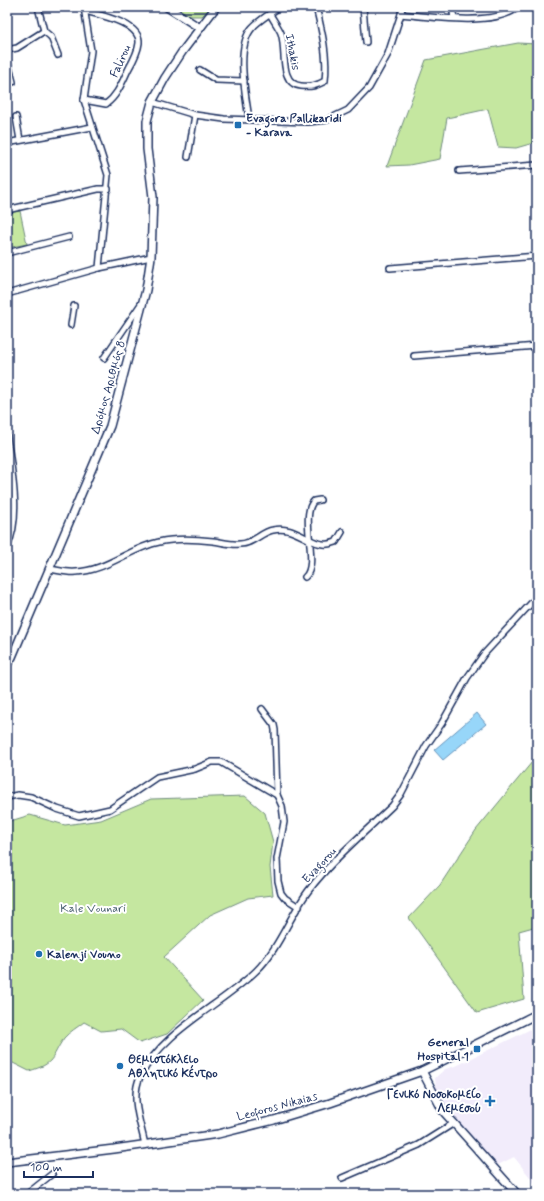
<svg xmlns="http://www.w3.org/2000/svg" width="544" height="1201" viewBox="0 0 544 1201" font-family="Mynerve,sans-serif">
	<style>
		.built { fill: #f2ecfb }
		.green { fill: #c5e7a0; stroke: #708b7f }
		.water { fill: #97d6f9; stroke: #6593bb }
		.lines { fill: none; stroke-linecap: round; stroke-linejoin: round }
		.street-casing { stroke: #1b2f5e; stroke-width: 8 }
		.secondary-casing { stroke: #1b2f5e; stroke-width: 10 }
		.street { stroke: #fff; stroke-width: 5 }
		.secondary { stroke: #fff; stroke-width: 7 }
		.poi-dot { fill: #1f6fb2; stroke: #fff; stroke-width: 1.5 }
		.labels { text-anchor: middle; stroke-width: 4; stroke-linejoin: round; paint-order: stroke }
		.street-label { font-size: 12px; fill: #1b2f5e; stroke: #fff }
		.poi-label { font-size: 12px; font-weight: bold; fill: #1b2f5e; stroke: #fff; text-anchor: start }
		.park-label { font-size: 12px; fill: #465d6e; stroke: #fff }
	</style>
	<rect width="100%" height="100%" fill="#fff"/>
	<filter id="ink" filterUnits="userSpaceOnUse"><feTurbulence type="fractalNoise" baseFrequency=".025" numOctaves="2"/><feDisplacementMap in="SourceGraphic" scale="8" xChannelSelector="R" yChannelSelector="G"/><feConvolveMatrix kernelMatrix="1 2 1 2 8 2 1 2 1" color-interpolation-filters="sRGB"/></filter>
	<g filter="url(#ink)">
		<!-- built -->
		<polygon class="built" points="537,1026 537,1186 514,1157 498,1165 449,1114 436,1087 435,1078 445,1069 456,1066"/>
		<!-- green -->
		<g class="green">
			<polygon points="176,7 211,7 202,16 190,16"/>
			<polygon points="518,43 537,44 537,142 516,148 498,147 488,109 447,118 440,159 409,165 387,166 426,60"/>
			<polygon points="20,211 27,244 7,248 7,213"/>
			<polygon points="537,756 537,926 519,931 524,999 477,1013 409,918 440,885 476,830"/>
			<path d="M245,796l20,17 8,29 -3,25 3,28 -25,3 -38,17 -46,42 39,43 -36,34 -27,9 -19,-14 -20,2 -17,-9c-6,5 -15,10 -20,16 -14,21 -8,25 -35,33l-22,-11v-238l23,-7 35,10 36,-5 50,-21z"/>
		</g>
		<!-- water -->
		<polygon class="water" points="477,713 486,724 443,760 434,750"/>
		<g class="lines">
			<!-- street casing -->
			<g class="street-casing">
				<g id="street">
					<polyline points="38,7 44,31 51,37 58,55"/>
					<polyline points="84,7 91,51 84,100 108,175 99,268"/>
					<polyline points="363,7 366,42"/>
					<polyline points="452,7 454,18"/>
					<path d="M270,14c3,6 8,12 11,19 6,15 -3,51 20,53 10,1 15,0 24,-5 3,-24 -3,-50 -9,-74"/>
					<path d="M401,14c29,3 95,13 117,-7"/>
					<polyline points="7,50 17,48 44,31"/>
					<polyline points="7,59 13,82"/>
					<polyline points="200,70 216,80 244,81"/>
					<path d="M84,100l22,4c12,-9 16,-22 23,-36 4,-7 9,-16 10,-25 2,-20 -39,-28 -54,-32"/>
					<polyline points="152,102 195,115 224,119 308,122 327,120 348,110 369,88 388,54 401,14 402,7"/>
					<polyline points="16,117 20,140"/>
					<path d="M249,119c-3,-23 -14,-72 3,-91 7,-8 18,-14 27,-21"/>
					<polyline points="7,143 92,127"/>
					<polyline points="188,157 195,115"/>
					<polyline points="459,171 537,165"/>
					<polyline points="7,210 98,189 108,189"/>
					<polyline points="7,253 69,237"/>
					<polyline points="390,268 537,256"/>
					<polyline points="7,294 99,268 151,257"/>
					<polyline points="71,325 74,306"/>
					<polyline points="414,356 537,346"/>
					<polyline points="104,358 141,304"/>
					<path d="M7,436c4,33 15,80 0,111"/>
					<path d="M49,569c9,1 18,4 27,3 30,-1 54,-24 83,-30 17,-4 36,-3 54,-1 9,1 18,4 27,3 13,0 21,-12 33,-14 25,-6 40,22 63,12l6,-10"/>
					<path d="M305,577c15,-12 -6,-62 9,-76l6,-1"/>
					<polyline points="262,709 274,725 275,730 277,795 282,806 284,822 277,859 278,881 281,893 285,898 299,907"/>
					<polyline points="7,797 18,795 31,797 57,809 79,816 110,809 157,777 195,769 212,762 221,762 277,795"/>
					<polyline points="7,1145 8,1145"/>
					<path d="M145,1145c-4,-21 -15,-47 -5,-68 23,-47 80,-71 116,-106 23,-22 34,-56 53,-81 24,-31 55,-57 83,-84l9,-12 25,-48 16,-23 25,-45 17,-24 53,-57"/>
					<polyline points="342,1178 419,1145 454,1123"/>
					<polyline points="27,1194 52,1174"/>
				</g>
			</g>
			<!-- secondary casing -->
			<g class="secondary-casing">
				<g id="secondary">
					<polyline points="167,7 200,28"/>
					<polyline points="7,664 12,657 110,426 146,290 151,257 153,197 147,149 147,121 152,102 165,78 182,52 216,7"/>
					<polyline points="422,1071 443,1111 517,1194"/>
					<polyline points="7,1162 114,1149 218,1134 274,1120 330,1103 422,1071 537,1014"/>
				</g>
			</g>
			<!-- street -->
			<use href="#street" class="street"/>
			<!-- secondary -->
			<use href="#secondary" class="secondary"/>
		</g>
	</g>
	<!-- markers -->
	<g class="poi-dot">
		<rect x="234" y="121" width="8" height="8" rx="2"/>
		<circle cx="39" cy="954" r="4"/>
		<rect x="473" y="1045" width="8" height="8" rx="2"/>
		<circle cx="120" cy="1066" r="4"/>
		<path d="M488 1095h4v4h4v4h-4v4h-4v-4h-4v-4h4z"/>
	</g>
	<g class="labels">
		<!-- street labels -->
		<g class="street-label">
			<text transform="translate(293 52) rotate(79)" y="4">Ithakis</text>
			<text transform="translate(120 61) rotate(-66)" y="4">Falirou</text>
			<text transform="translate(108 387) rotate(-74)" y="4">Δρόμος Αριθμός 8</text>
			<text transform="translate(319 865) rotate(-47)" y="4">Evagorou</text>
			<text transform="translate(277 1106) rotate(-15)" y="4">Leoforos Nikaias</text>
		</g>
		<!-- poi labels -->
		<g class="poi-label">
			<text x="246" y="122">Evagora Pallikaridi<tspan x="246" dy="14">- Karava</tspan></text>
			<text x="47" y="958">Kalenji Vouno</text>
			<text x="469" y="1046" text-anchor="end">General<tspan x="469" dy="14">Hospital 1</tspan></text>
			<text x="128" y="1063">Θεμιστόκλειο<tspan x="128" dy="14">Αθλητικό Κέντρο</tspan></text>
			<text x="481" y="1098" text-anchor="end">Γενικό Νοσοκομείο<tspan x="481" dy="14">Λεμεσού</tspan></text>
		</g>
		<!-- park labels -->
		<g class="park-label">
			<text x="93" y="912">Kale Vounari</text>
		</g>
	</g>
	<!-- margin -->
	<rect width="544" height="1201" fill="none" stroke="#fff" stroke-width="24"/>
	<rect x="12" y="12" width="520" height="1177" fill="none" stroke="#1b2f5e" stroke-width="1.5" filter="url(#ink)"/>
	<!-- scale -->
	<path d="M24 1171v6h69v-6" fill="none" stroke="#1b2f5e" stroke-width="2"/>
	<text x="30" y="1171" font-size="12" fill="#1b2f5e" stroke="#ffffff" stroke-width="3" paint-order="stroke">100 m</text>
</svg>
